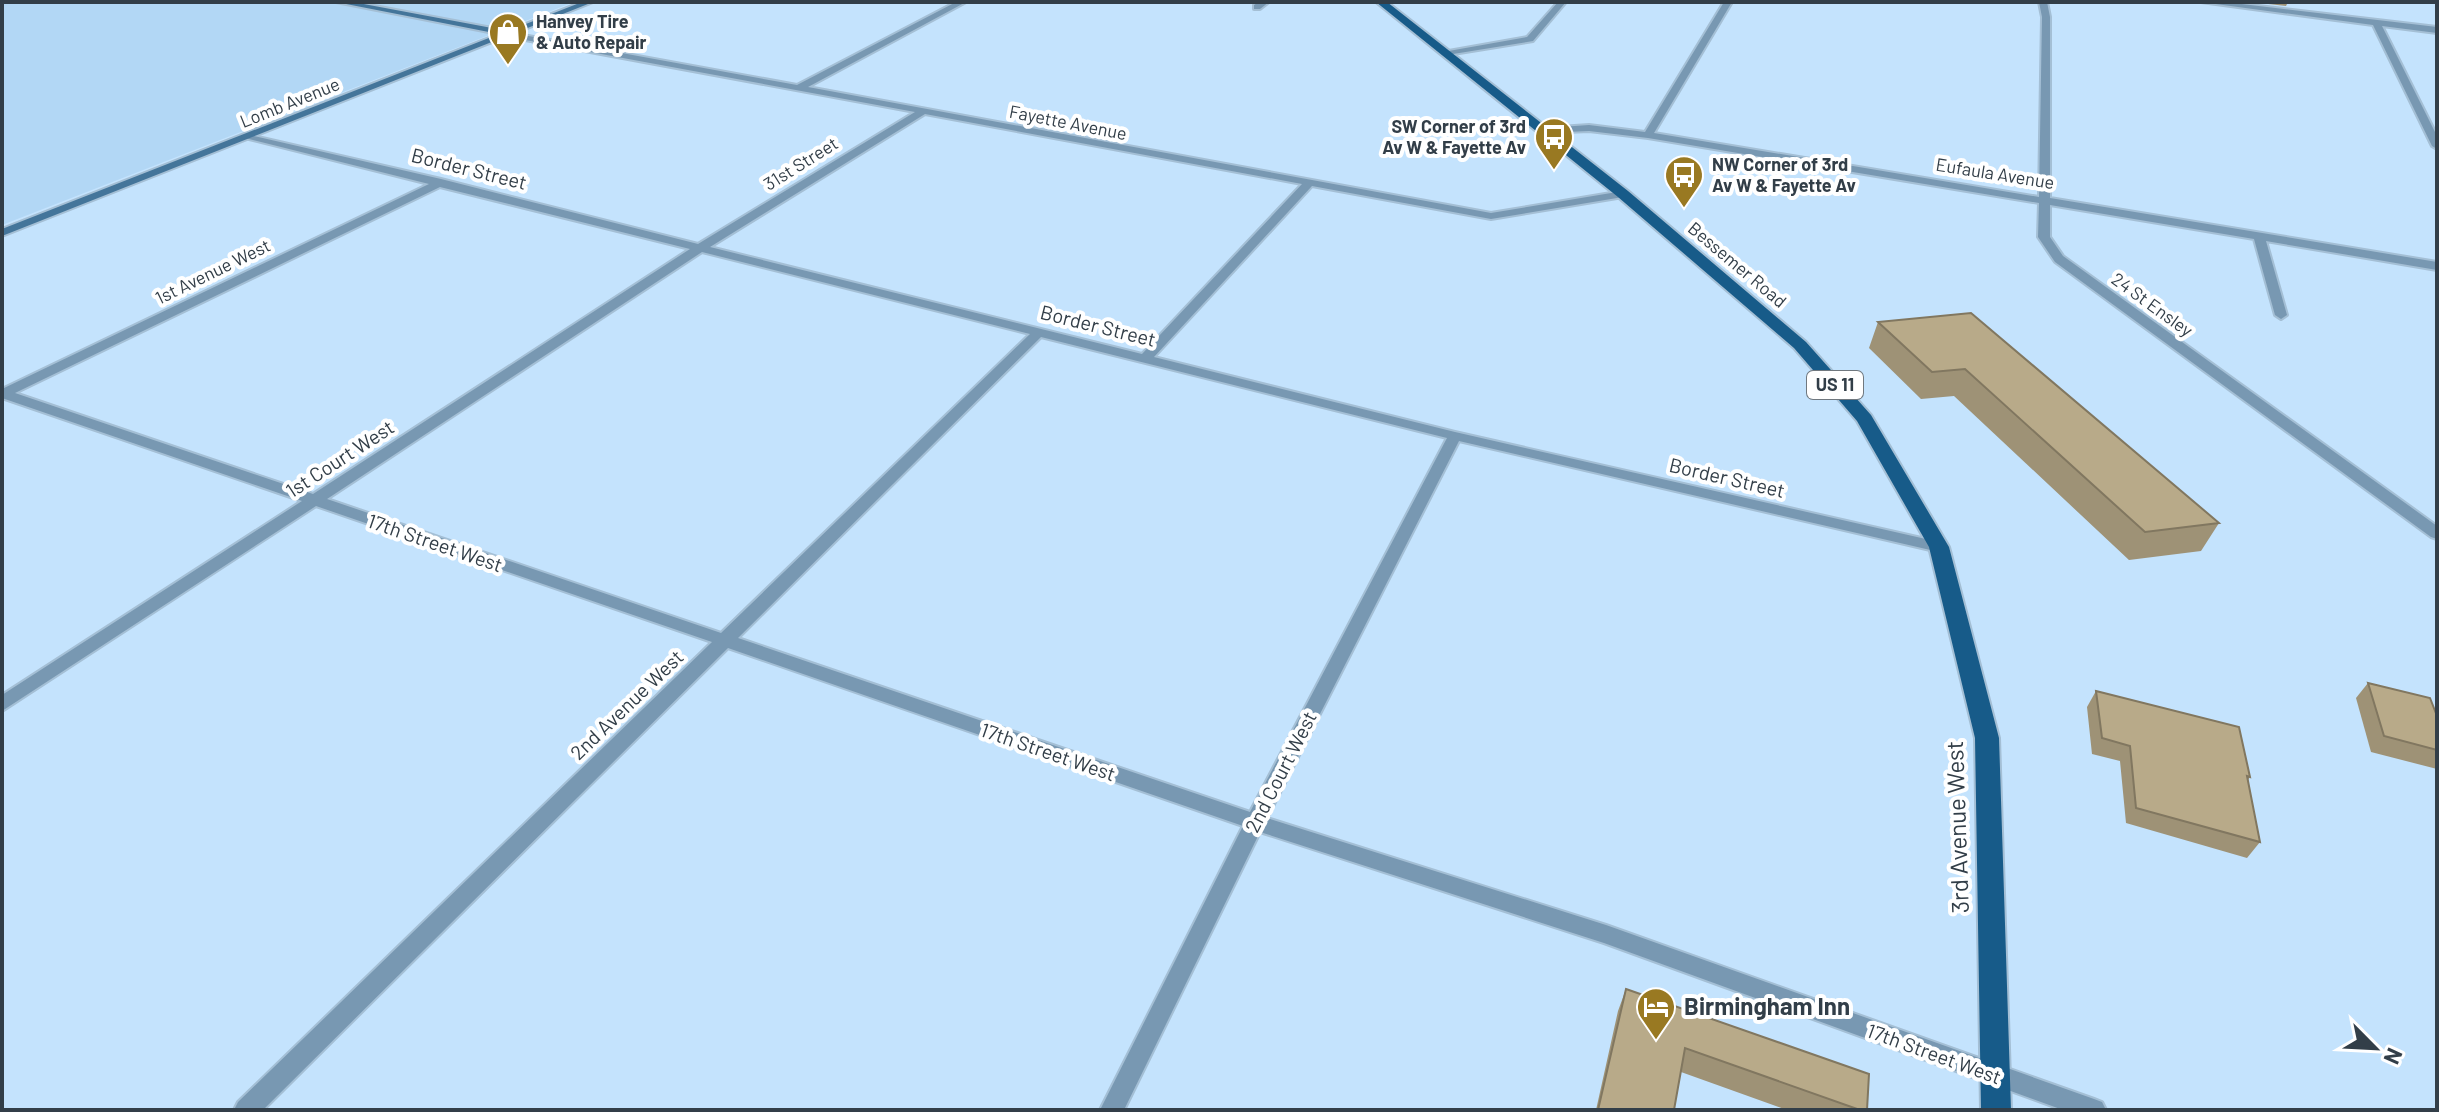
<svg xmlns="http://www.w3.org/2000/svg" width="2439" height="1112" viewBox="0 0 2439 1112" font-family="Barlow,sans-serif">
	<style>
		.built { fill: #b2d7f5 }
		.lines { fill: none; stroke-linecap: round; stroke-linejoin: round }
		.street-casing { stroke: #a4bfd5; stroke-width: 4 }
		.secondary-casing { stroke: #a4bfd5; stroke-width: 4 }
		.primary-casing { stroke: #a4bfd5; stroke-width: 4 }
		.street { fill: #7898b2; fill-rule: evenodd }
		.secondary { fill: #44759a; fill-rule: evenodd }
		.primary { fill: #175b89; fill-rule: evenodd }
		.wall { fill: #9e9276 }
		.building { fill: #b8aa89; stroke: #817760; stroke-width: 2 }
		.labels { text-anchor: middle; stroke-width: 8; stroke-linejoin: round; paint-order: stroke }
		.far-poi-label { font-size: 18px; font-weight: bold; fill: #323e48; stroke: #fff; text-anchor: start }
		.far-street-label { font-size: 18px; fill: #323e48; stroke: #fff }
		.shield { fill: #fff; stroke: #70787f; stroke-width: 2 }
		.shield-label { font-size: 18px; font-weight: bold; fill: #323e48 }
		.street-label { font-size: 20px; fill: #323e48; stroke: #fff }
		.near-street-label { font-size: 24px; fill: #323e48; stroke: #fff }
		.near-poi-label { font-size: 24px; font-weight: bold; fill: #323e48; stroke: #fff; text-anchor: start }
	</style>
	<rect width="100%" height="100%" fill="#c4e3fd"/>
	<!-- built -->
	<polygon class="built" points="2,2 574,2 2,225"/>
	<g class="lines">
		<!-- street casing -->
		<g class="street-casing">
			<g id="street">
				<path d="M956,2h10l-158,85 683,126 132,-22 5,3 -5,3 -132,22 -179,-33 -158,171 301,75 484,110 8,5 -8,5 -480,-111 -192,377 339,107 488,174 8,3 4,8h-43l-459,-167 -344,-111 -136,278h-24l143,-284 -515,-178 -465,462h-29l4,-8 474,-460 -396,-136 -314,205v-16l300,-194 -300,-103v-9l427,-205 -184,-46v-4l196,45 257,65 217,-132 -406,-75 -3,-1v-4l291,53zM925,114l377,70 -160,170 -432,-107zM440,187l250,62 -377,245 -298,-101zM702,252l328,82 -309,299 -394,-134zM1041,337l406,101 -197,374 -512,-174z"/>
				<polygon points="1259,2 1269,2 1260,9 1254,9 1254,5"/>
				<polygon points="1558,2 1566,2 1533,41 1447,55 1443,52 1527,37"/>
				<polygon points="1724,2 1732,2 1654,133 2039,197 2042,17 2039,2 2047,2 2050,17 2050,198 2437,262 2437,270 2266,241 2287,315 2281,319 2275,315 2254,239 2050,205 2050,237 2063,256 2437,526 2437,539 2431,537 2055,262 2038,237 2039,203 1648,138 1589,131 1542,133 1541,131 1546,128 1589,125 1645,132"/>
				<polygon points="2201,2 2225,2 2437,27 2437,33 2382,26 2437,136 2437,149 2432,146 2373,25"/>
			</g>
		</g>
		<!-- secondary casing -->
		<g class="secondary-casing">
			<polygon id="secondary" points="336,2 353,2 508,31 582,2 593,2 2,236 2,229 499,34"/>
		</g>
		<!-- primary casing -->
		<g class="primary-casing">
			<polygon id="primary" points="1376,2 1387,2 1628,191 1806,342 1871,415 1949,547 1999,738 2011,1110 1981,1110 1975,738 1929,547 1857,421 1794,348 1618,197"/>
		</g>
		<!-- street -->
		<use href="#street" class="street"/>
		<!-- secondary -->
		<use href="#secondary" class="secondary"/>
		<!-- primary -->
		<use href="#primary" class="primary"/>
	</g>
	<!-- wall -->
	<g class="wall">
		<polygon points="2251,2 2288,2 2286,6"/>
		<polygon points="1971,313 2219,523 2201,551 2129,560 1954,396 1921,399 1869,348 1878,322"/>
		<polygon points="2368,683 2437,716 2437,769 2371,752 2356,698"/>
		<polygon points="2096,691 2250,777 2248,780 2260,842 2247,858 2126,823 2120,761 2092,754 2087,707"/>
		<polygon points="1626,989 1867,1110 1787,1110 1681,1072 1674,1110 1596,1110 1618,1011"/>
	</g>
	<!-- building -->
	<g class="building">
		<polygon points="1971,313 2219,523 2145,532 1965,369 1932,372 1878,322"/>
		<polygon points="2368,683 2430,698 2437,716 2437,750 2384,736"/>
		<polygon points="2096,691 2239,727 2250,777 2247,776 2260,842 2136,808 2130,746 2102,738"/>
		<polygon points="1626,989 1869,1074 1867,1110 1860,1110 1685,1048 1674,1110 1598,1110"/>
	</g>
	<!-- icons -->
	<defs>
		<g id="shop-pin" transform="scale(2)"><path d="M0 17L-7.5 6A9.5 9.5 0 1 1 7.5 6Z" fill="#997922" stroke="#fff"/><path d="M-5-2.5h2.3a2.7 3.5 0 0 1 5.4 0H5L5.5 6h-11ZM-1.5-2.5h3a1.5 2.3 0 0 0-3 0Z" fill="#fff"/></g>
		<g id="bus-pin" transform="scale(2)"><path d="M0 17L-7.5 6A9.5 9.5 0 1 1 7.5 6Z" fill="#997922" stroke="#fff"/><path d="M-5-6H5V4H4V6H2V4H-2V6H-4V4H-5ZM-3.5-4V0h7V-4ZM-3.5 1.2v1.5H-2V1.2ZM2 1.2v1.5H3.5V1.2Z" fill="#fff"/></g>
		<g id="hotel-pin" transform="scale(2)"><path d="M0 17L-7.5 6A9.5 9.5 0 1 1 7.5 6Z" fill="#997922" stroke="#fff"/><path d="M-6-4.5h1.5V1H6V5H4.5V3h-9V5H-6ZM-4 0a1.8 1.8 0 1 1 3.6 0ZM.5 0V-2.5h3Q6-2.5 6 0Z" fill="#fff"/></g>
	</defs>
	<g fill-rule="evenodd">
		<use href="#shop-pin" x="508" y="32"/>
		<use href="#bus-pin" x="1554" y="137"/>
		<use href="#bus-pin" x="1684" y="175"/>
		<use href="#hotel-pin" x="1656" y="1007"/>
	</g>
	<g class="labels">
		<!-- far-poi labels -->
		<g class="far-poi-label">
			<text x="536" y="28">Hanvey Tire<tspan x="536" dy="21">&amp; Auto Repair</tspan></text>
			<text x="1526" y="133" text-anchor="end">SW Corner of 3rd<tspan x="1526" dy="21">Av W &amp; Fayette Av</tspan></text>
			<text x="1712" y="171">NW Corner of 3rd<tspan x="1712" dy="21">Av W &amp; Fayette Av</tspan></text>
		</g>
		<!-- far-street labels -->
		<g class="far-street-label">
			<text transform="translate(290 103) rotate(-22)" y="6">Lomb Avenue</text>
			<text transform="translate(1068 123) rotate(11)" y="6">Fayette Avenue</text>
			<text transform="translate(801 164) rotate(-32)" y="6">31st Street</text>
			<text transform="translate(1995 174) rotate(9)" y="6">Eufaula Avenue</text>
			<text transform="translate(1737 265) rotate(40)" y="6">Bessemer Road</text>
			<text transform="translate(213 272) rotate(-26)" y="6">1st Avenue West</text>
			<text transform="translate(2152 305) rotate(36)" y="6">24 St Ensley</text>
		</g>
		<!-- shield labels -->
		<rect class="shield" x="1807" y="371" width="56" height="28" rx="6"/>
		<g class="shield-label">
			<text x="1835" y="391">US 11</text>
		</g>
		<!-- street labels -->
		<g class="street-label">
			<text transform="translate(469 169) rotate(14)" y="7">Border Street</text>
			<text transform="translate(1098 326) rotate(14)" y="7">Border Street</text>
			<text transform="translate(340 459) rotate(-33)" y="7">1st Court West</text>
			<text transform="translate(1727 478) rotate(13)" y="7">Border Street</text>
			<text transform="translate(435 543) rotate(19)" y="7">17th Street West</text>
			<text transform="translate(627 705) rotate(-44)" y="7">2nd Avenue West</text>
			<text transform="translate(1048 752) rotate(19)" y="7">17th Street West</text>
			<text transform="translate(1281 772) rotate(-63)" y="7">2nd Court West</text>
			<text transform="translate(1934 1054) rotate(20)" y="7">17th Street West</text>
		</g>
		<!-- near-street labels -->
		<g class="near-street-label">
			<text transform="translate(1958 827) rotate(-92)" y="8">3rd Avenue West</text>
		</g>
		<!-- near-poi labels -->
		<g class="near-poi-label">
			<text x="1684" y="1015">Birmingham Inn</text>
		</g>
	</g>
	<!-- border -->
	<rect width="2439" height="1112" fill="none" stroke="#323e48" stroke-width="8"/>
	<!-- north arrow -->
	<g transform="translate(2375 1048) rotate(114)" stroke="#ffffff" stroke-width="6" paint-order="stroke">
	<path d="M0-6L14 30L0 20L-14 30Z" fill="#323e48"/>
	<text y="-12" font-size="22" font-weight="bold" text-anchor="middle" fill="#323e48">N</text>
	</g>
</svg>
